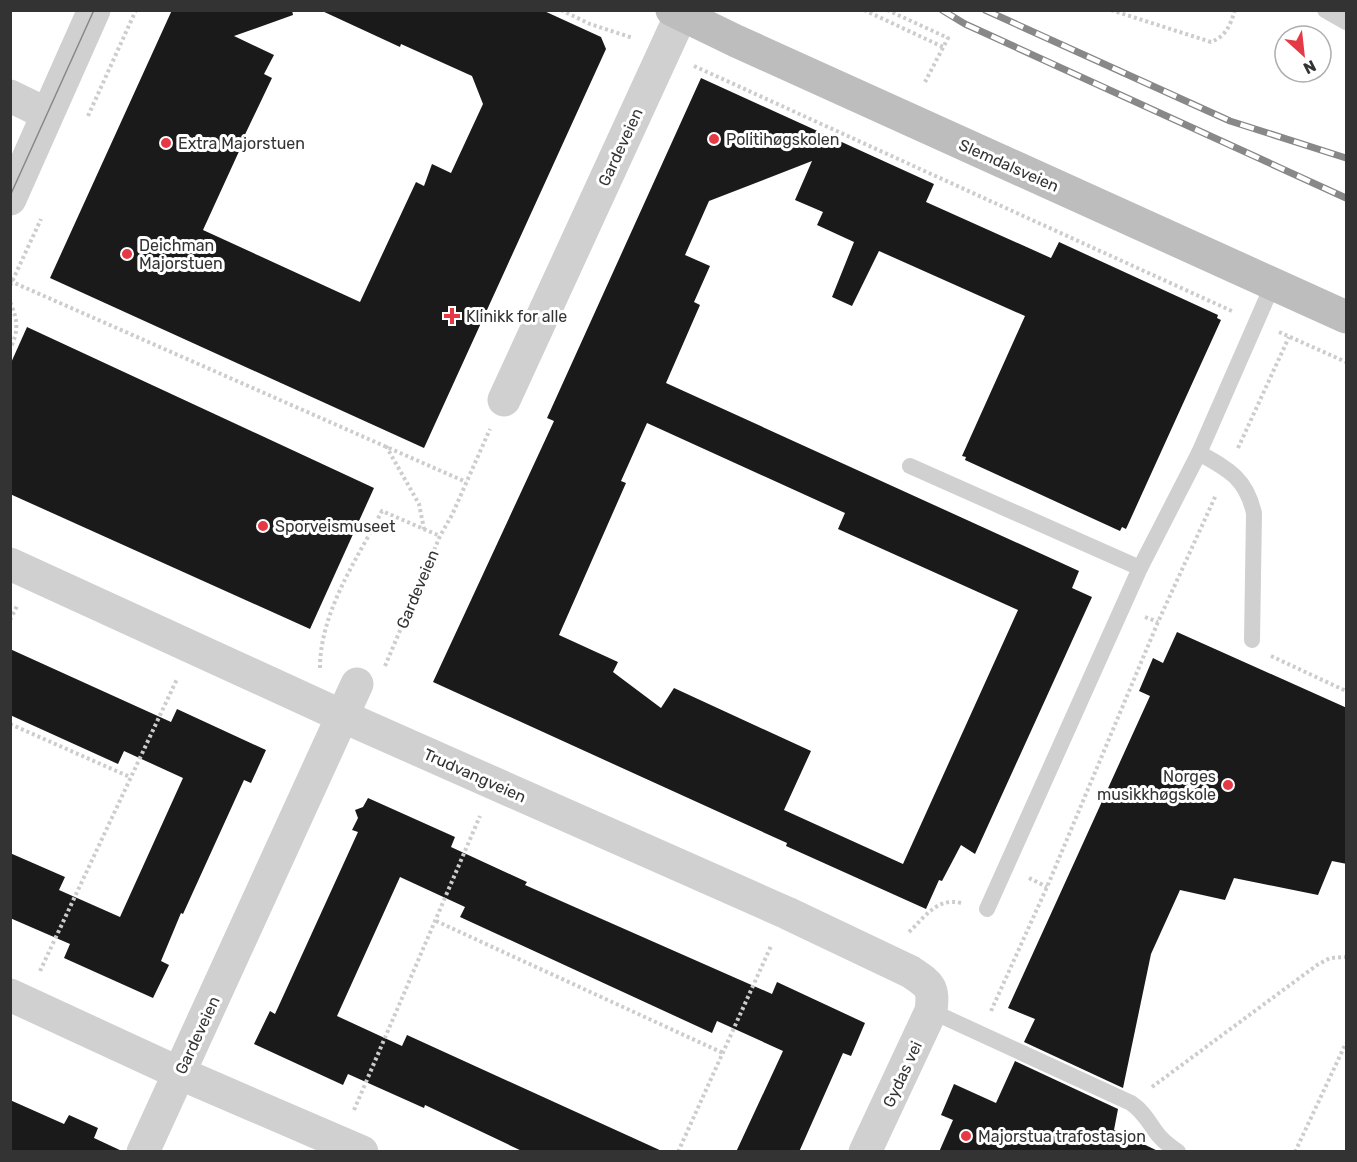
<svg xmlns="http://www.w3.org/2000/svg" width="1357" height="1162" viewBox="0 0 1357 1162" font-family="Rubik,sans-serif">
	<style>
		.building { fill: #1a1a1a; fill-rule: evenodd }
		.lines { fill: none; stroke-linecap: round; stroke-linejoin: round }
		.path { stroke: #cdcdcd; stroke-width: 4; stroke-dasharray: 3 3; stroke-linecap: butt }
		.lane { stroke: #d0d0d0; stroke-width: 16 }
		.street { stroke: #d0d0d0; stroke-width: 33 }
		.secondary { stroke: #bdbdbd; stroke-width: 33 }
		.tram { stroke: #888; stroke-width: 1.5 }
		.rail-casing { stroke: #888; stroke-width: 7 }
		.rail { stroke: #fff; stroke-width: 4.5; stroke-dasharray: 14; stroke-linecap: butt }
		.poi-dot { fill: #e63946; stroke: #fff; stroke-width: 2 }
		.labels { text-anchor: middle; stroke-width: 6; stroke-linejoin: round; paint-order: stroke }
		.poi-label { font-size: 16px; fill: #333; stroke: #fff; text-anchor: start }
		.street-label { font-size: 16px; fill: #333; stroke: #fff }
	</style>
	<rect width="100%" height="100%" fill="#fff"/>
	<!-- building -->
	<g class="building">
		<polygon points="172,10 292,10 293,15 234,36 274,55 264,74 272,78 239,147 241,147 203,230 360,302 416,182 424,186 432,164 451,173 483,104 472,76 401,44 400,47 320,10 542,10 601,37 606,49 424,448 50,278"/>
		<path d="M701,78l233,106 -8,18 125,56 8,-16 159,73 -1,3 4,2 -95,209 -4,-2 -2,4 -155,-71 1,-3 -4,-1 63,-140 -146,-65 -27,55 -20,-9 22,-55 -37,-17 6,-13 -28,-12 17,-39 -103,40 -24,54 25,11 -16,36 6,3 -34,78 413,188 -7,17 20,9 -117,257 -14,-9 -19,36 -3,-1 -13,29 -140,-63 1,-3 -354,-161 121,-261 -7,-3zM647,423l198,90 -7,16 180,81 -115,254 -119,-54 27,-59 -137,-63 -13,20 -48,-36 5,-10 -59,-27 67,-152 -5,-2z"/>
		<polygon points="27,327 374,488 310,629 10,494 10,365"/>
		<polygon points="1177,632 1347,708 1347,864 1332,861 1318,895 1234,878 1225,900 1180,890 1151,954 1123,1088 1024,1042 1035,1019 1008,1008 1150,696 1139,691 1153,658 1163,663"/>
		<polygon points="10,649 171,722 177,709 266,750 251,783 244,780 183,914 181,913 161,961 169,965 153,998 64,958 70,944 10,918 10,853 65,877 59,890 120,917 183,778 124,751 118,764 10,715"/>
		<polygon points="368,798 455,837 451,847 527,882 525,885 570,905 772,994 777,982 865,1023 851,1056 843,1053 799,1152 736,1152 783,1051 717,1021 712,1033 460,917 465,907 400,877 337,1016 402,1046 407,1035 664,1152 524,1152 425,1105 424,1108 348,1074 343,1085 254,1044 270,1011 275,1014 358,832 352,830 358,818 355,810 363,807"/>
		<polygon points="1015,1061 1118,1109 1114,1130 1160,1152 939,1152 953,1120 941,1115 954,1084 996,1103"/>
		<polygon points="10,1100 64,1124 69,1115 98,1128 94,1138 124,1152 10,1152"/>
	</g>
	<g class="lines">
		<!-- path -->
		<g class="path">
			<polyline points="561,10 590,24 633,38"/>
			<polyline points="864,10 943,47"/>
			<polyline points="887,10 948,38 925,82"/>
			<path d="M1111,10l100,32c15,-6 19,-16 24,-32"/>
			<polyline points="694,66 1234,312"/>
			<polyline points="88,116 136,10"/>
			<polyline points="10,281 466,482"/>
			<polyline points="10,286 41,219"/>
			<path d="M10,302c8,18 9,29 0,47"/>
			<polyline points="1279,332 1346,362"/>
			<polyline points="386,446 419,504 424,529"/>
			<polyline points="1238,448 1289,337"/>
			<polyline points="1145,617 1158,622"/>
			<polyline points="10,620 18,604"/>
			<polyline points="1271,656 1346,691"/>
			<polyline points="385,666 440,536 452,515 490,429"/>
			<path d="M320,668c0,-56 37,-109 62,-157l58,25"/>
			<polyline points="10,724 130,777"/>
			<polyline points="1029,878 1047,887"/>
			<polyline points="436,921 723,1053"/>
			<path d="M909,932c16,-15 28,-35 52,-29"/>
			<polyline points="40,971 177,679"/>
			<polyline points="991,1011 1047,887 1158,622 1216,495"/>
			<polyline points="1152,1087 1317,965 1330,958 1346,957"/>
			<polyline points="354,1110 480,816"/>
			<polyline points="678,1152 771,946"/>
			<polyline points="1295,1152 1346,1043"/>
		</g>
		<!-- lane -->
		<g class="lane">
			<polyline points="1325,10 1346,22"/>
			<path d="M1199,453c29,16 47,25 55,60l-2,127"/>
			<polyline points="910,466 1140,568"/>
			<polyline points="987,909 1140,568 1199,453 1273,284"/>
			<path d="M931,1011l200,92c12,8 17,18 25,29 6,9 14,14 22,20"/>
		</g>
		<!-- street -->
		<g class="street">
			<polyline points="10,96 47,114"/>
			<polyline points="10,199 94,10"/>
			<polyline points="504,400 681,15"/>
			<path d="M10,564l332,152 445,197 124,59c19,13 23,15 20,39l-66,141"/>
			<polyline points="10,995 179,1073 362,1152"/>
			<polyline points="143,1152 357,684"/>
		</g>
		<!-- secondary -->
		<polyline class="secondary" points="672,10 736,41 1346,317"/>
		<!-- tram -->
		<polyline class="tram" points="10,196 94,10"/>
		<!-- rail casing -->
		<g class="rail-casing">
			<g id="rail">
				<polyline points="942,10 965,24 1346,198"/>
				<polyline points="985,10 1230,121 1346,158"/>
			</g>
		</g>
		<!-- rail -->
		<use href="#rail" class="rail"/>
	</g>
	<!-- markers -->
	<g class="poi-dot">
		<circle cx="714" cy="139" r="6"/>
		<circle cx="166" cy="143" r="6"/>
		<circle cx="127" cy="254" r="6"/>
		<path d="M449 307h6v6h6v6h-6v6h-6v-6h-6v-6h6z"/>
		<circle cx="263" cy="526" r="6"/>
		<circle cx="1228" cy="785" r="6"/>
		<circle cx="966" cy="1136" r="6"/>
	</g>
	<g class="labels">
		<!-- poi labels -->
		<g class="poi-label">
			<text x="726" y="145">Politihøgskolen</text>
			<text x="178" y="149">Extra Majorstuen</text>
			<text x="139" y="251">Deichman<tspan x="139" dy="18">Majorstuen</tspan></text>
			<text x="466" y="322">Klinikk for alle</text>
			<text x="275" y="532">Sporveismuseet</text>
			<text x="1216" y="782" text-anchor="end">Norges<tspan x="1216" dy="18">musikkhøgskole</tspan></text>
			<text x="978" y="1142">Majorstua trafostasjon</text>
		</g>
		<!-- street labels -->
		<g class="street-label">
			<text transform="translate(620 147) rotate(-65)" y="6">Gardeveien</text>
			<text transform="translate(1009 165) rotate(24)" y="6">Slemdalsveien</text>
			<text transform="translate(417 589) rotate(-67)" y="6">Gardeveien</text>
			<text transform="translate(475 775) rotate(24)" y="6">Trudvangveien</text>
			<text transform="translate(197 1035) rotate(-65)" y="6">Gardeveien</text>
			<text transform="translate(902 1074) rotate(-65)" y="6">Gydas vei</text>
		</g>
	</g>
	<!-- border -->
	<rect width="1357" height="1162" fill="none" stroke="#333333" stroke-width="24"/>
	<!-- north arrow -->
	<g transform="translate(1303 54) rotate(153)"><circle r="28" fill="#ffffff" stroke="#adadad" stroke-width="1.5"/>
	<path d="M0-4.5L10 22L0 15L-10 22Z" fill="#e63946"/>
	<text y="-9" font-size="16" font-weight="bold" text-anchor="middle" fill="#333333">N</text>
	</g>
</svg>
